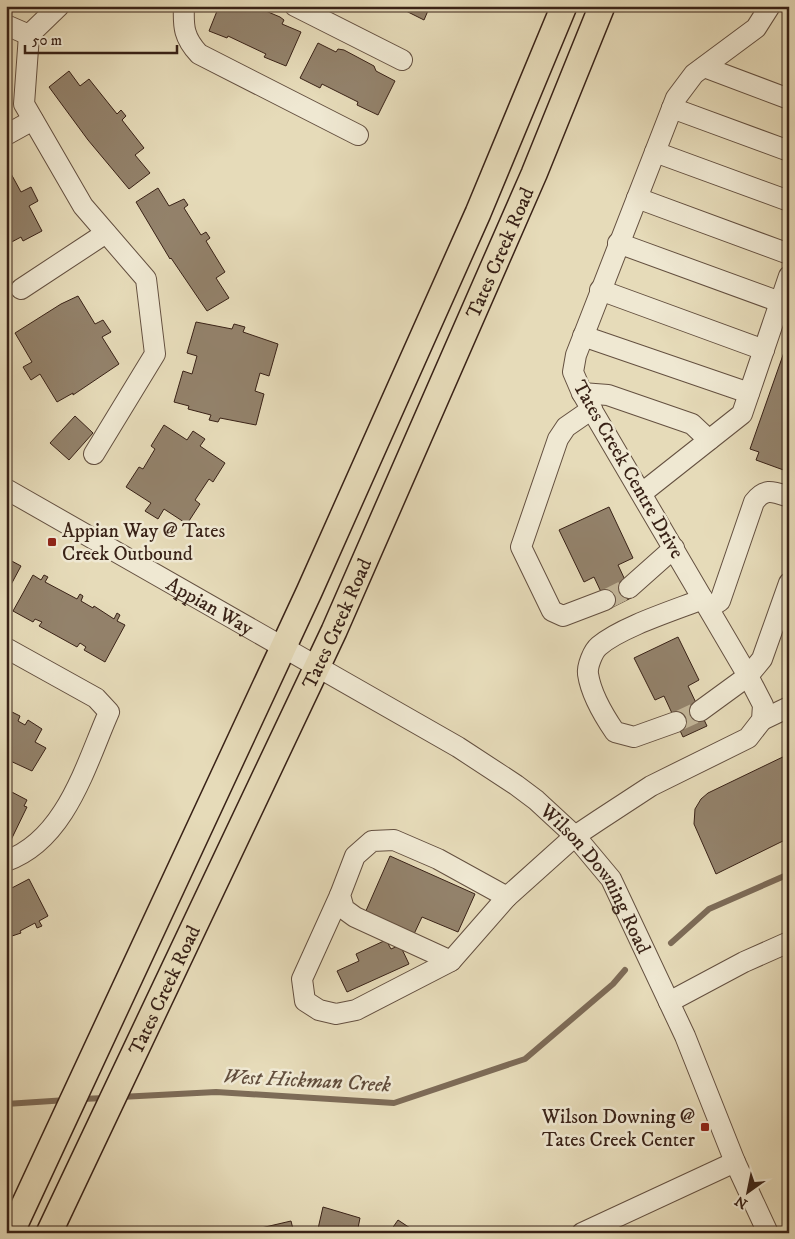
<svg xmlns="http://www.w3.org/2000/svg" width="795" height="1239" viewBox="0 0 795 1239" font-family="'IM FELL DW Pica',serif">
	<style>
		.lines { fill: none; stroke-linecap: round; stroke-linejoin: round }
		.stream { stroke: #7d6b57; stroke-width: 6 }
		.building { fill: #93826b; stroke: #392217 }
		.minor-tunnel { stroke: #c3b699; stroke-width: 20; stroke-dasharray: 20 10; stroke-linecap: butt }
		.minor-casing { stroke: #645040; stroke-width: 22 }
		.major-casing { stroke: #392217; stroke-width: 28 }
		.minor { stroke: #efe8d2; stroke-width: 20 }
		.major { stroke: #e6dbb9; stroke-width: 25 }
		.poi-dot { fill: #8f2418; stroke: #efe8d2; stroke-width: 2 }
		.labels { text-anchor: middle; stroke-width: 5; stroke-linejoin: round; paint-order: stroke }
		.street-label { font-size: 20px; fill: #392217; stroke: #efe8d2 }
		.poi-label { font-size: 20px; fill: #392217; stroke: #efe8d2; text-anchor: start }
		.water-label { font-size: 21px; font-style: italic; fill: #614d3c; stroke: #efe8d2 }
	</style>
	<rect width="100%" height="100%" fill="#e6dbb9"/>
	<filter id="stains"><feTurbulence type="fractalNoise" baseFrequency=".004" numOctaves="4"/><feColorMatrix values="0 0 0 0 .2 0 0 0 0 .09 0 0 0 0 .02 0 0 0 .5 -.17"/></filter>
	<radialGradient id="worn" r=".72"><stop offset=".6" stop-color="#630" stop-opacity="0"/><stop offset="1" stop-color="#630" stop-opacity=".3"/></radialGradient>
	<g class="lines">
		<!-- stream -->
		<g class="stream">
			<polyline points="671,943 709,909 789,874"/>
			<polyline points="120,1097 216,1092 394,1103 525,1059 613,984 625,970"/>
			<polyline points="80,1099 107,1098"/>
			<polyline points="6,1104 67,1100"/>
		</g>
	</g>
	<!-- building -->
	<g class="building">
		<polygon points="219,6 254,6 280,17 284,20 282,24 301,32 286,66 264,57 266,54 228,36 227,38 209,31"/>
		<polygon points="396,6 430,6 424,20"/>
		<polygon points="318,43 336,52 338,49 344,50 374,66 376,71 395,81 378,115 357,105 358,102 322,84 320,88 300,78"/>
		<polygon points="69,71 80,86 89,79 117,114 121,110 126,116 122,120 144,148 135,155 150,173 129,189 88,140 49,87"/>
		<polygon points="9,170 21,192 31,187 38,201 29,206 42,231 23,241 21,237 6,245 6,171"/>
		<polygon points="158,188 169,206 184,199 188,205 184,208 201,235 206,232 210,238 206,241 225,272 216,278 229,298 207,311 171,258 170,259 136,202"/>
		<polygon points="78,296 95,324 103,320 111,332 102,337 119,364 73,395 73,393 57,402 40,374 31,380 23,367 32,362 15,333 61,304"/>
		<polygon points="196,322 232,329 234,324 245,327 243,332 278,344 269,376 260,373 255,391 264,394 256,425 220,418 218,422 209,420 211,415 188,409 189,406 174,402 183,371 192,374 197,356 187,353"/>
		<polygon points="789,338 789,472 756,460 759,452 750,449"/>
		<polygon points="75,416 93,433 69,460 50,443"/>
		<polygon points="164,425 187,440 193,431 205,439 200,446 225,463 213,482 209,479 195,500 200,504 187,524 164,509 158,519 145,511 151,503 126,487 139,467 143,469 155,449 151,446"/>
		<polygon points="609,507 633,558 618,565 633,597 609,609 594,577 584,582 559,530"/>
		<polygon points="6,558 21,566 6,594"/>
		<polygon points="33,575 41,580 44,575 48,577 45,582 77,599 80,594 83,596 81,601 93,608 94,606 114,619 117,613 120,615 117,621 125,625 105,662 84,650 86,647 80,643 77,647 39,626 42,622 35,619 33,622 13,611"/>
		<polygon points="678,637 699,680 688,686 707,726 683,737 664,696 655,700 634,658"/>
		<polygon points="6,709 20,716 18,721 25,725 28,720 42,729 35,742 46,748 32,771 6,759"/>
		<polygon points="789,754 789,838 716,874 694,824 695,809 701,799 708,793"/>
		<polygon points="6,789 27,800 24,806 27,807 11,840 6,838"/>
		<polygon points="390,856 475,894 458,932 422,917 414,934 365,913"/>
		<polygon points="29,879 48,916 39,921 42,926 37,928 35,923 20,931 21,933 6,938 6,897 11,895 8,890"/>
		<polygon points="386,940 391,949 400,945 409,964 347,992 337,971 359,961 356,954"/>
		<polygon points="323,1207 360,1218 357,1233 317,1233"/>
		<polygon points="398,1220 416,1232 415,1233 389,1233"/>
		<polygon points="291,1221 294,1233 248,1233 248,1231"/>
	</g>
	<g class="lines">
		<!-- minor-tunnel -->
		<g class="minor-tunnel">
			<polyline points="605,600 629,588"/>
			<polyline points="676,722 700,711"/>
		</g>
		<!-- minor casing -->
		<g class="minor-casing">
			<g id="minor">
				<path d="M184,6c-1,21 0,32 15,48l159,81"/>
				<polyline points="295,6 402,60"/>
				<polyline points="6,25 29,35 59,6"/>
				<polyline points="29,35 24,104 83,206 146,279 155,354 94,454"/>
				<polyline points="704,67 789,99"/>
				<polyline points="672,108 789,151"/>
				<polyline points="6,135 33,120"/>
				<polyline points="655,152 789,201"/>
				<polyline points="637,198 789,254"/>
				<polyline points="618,243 780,302"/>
				<polyline points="21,289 106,233"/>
				<polyline points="600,290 764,350"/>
				<polyline points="583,336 749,393"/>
				<polyline points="582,393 608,395 692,424 709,440"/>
				<polyline points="592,409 566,427 558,439 521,547 552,611 563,616 605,600"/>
				<path id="s1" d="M6,489l452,258 58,38 20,15 39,36 36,43 74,157 50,126 33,71"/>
				<polyline points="642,493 742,414 789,276"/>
				<polyline points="629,588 674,548"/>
				<path d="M709,608l11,-7 34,-99c11,-15 20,-10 35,-5"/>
				<path d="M6,648l90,50 13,14c-23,52 -43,128 -103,149"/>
				<polyline points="700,711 748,676 762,659 789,583"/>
				<polyline points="762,720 789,707"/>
				<path d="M676,722l-42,15 -19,-5c-11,-16 -24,-38 -27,-58 -1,-8 5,-23 11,-28 22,-19 76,-36 104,-47"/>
				<polyline points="340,895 302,979 305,1001 319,1010 336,1014 356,1010 451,961 507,897"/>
				<polyline points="451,961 355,917 344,909 340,895 355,856 372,841 394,840 438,859 507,897 575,836 599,820 651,786 748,738 762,720 763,705 748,676 582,393 573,372 576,355 676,98 694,74 756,28 770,6"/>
				<polyline points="669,1002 744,962 789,942"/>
				<polyline points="582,1233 735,1162"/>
			</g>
		</g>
		<!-- major casing -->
		<g class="major-casing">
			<g id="major">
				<polyline points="11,1233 309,592 478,213 564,6"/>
				<path id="s2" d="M49,1233l285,-602 200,-457 68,-168"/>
			</g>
		</g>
		<!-- minor -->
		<use href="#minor" class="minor"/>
		<!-- major -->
		<use href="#major" class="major"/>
	</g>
	<!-- markers -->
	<g class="poi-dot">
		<rect x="47" y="537" width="10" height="10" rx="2.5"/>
		<rect x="700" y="1122" width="10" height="10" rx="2.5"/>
	</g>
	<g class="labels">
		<!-- street labels -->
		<g class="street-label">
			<text dy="7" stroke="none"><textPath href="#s2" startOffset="1079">Tates Creek Road</textPath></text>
			<text transform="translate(629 469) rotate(60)" y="7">Tates Creek Centre Drive</text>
			<text dy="7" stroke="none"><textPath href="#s1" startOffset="235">Appian Way</textPath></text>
			<text dy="7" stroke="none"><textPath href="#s2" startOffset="674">Tates Creek Road</textPath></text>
			<text dy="7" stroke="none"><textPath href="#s1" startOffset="715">Wilson Downing Road</textPath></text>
			<text dy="7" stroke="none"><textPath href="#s2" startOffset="269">Tates Creek Road</textPath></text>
		</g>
		<!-- poi labels -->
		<g class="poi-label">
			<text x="62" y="537">Appian Way @ Tates<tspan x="62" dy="23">Creek Outbound</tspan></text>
			<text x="695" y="1123" text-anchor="end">Wilson Downing @<tspan x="695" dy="23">Tates Creek Center</tspan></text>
		</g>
		<!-- water labels -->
		<g class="water-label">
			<text transform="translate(307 1080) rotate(3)" y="7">West Hickman Creek</text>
		</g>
	</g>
	<!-- margin -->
	<rect width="795" height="1239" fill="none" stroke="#e6dbb9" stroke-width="25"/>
	<rect x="8" y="8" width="780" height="1224" fill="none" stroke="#392217" stroke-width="2.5"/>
	<rect x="12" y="12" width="770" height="1214" fill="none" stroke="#392217"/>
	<!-- north arrow -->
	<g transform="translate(748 1192) rotate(213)" stroke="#efe8d2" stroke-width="4" paint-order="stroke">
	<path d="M0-4L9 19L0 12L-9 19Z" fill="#392217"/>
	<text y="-8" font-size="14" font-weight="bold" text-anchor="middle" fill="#392217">N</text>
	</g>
	<!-- scale -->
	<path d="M25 45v8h152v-8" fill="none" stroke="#392217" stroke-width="2.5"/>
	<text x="32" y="45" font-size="15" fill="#392217" stroke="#efe8d2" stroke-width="4" paint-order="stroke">50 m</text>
	<rect width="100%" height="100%" filter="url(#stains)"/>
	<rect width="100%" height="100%" fill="url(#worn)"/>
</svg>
